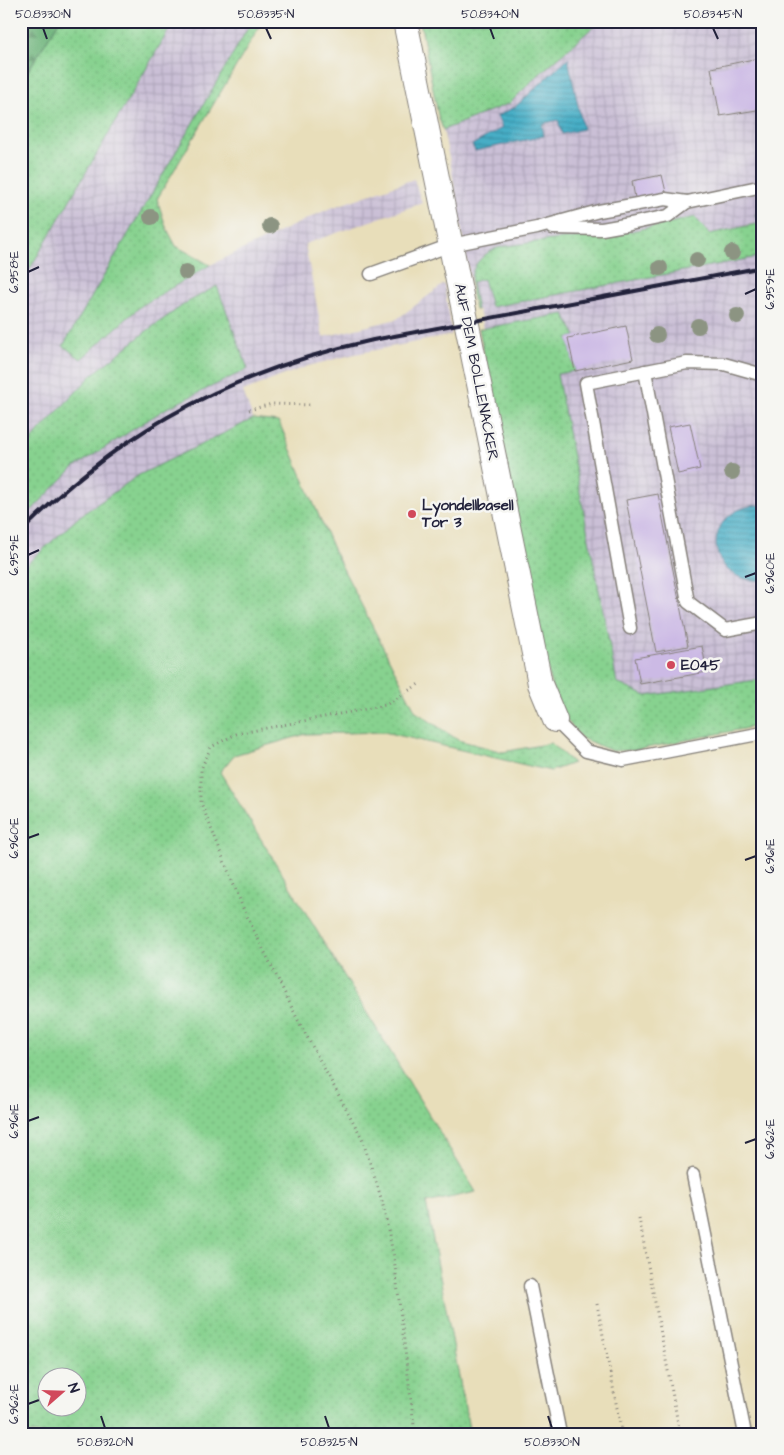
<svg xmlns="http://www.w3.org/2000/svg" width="784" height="1455" viewBox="0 0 784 1455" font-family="'Architects Daughter',sans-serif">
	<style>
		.industrial { fill: url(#industrial-grid) }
		.grass { fill: url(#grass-dots); stroke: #547a65; fill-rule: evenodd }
		.forest { fill: url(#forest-firs); stroke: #486b5a }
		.water { fill: url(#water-rules); stroke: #346880 }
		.building { fill: #ccbae5 }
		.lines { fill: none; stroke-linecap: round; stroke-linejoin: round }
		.lane-casing { stroke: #85807a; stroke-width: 15 }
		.street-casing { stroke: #85807a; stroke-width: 26 }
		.path { stroke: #85807a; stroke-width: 3; stroke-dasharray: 1 4; stroke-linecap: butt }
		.lane { stroke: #fff; stroke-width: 12 }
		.street { stroke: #fff; stroke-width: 24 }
		.rail { stroke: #22223b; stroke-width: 4 }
		.tree { fill: #8c9482 }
		.ticks { fill: none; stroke: #22223b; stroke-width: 2 }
		.poi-dot { fill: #d1495b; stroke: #f6f6f2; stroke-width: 2 }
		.labels { text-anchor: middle; stroke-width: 5; stroke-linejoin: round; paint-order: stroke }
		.street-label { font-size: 15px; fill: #22223b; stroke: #f6f6f2 }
		.poi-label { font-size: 15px; font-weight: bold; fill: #22223b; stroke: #f6f6f2; text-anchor: start }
		.neatline { fill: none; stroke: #22223b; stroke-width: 2 }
		.ticks-label { font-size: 12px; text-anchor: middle; fill: #22223b }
	</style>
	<defs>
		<pattern id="industrial-grid" width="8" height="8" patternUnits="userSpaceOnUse" patternTransform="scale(1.25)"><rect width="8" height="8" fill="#cabfd6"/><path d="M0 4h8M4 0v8" fill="none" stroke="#ada4b9"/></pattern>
		<pattern id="grass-dots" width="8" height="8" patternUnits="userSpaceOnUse" patternTransform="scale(1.25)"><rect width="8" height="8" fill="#87d28f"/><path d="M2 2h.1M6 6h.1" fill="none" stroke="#74b47c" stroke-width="1.8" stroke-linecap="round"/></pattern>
		<pattern id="forest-firs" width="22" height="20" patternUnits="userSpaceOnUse" patternTransform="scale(1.25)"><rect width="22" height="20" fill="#6db47a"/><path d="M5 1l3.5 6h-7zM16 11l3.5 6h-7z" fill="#599265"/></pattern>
		<pattern id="water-rules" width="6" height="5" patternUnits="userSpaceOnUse" patternTransform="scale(1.25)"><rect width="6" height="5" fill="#46aec6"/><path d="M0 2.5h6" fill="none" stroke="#3a8da2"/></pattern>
	</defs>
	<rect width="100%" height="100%" fill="#f6f6f2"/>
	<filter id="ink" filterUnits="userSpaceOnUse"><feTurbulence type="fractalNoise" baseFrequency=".02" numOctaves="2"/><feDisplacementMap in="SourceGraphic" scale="10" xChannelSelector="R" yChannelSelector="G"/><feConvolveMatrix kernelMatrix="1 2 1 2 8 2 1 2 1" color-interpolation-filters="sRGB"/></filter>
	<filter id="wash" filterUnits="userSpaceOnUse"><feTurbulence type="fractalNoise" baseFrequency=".0096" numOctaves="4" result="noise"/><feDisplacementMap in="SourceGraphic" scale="20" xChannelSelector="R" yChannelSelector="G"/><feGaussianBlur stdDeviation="1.12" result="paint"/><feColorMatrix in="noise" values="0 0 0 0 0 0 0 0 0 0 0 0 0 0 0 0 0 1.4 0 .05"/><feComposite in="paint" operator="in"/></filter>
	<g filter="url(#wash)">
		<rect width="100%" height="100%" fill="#e8deba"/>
		<!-- industrial -->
		<g class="industrial">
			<polygon points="174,21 252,21 64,346 81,359 141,306 210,265 328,209 414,179 422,203 305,244 323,337 397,319 444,284 452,335 355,354 308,366 243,391 253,419 139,475 80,516 21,572 21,284"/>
			<polygon points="600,21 763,21 763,213 756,214 762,222 709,234 695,217 631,231 491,307 763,256 763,717 635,741 483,329 479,310 475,310 451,167 443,130 510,103 535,78"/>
		</g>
		<!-- grass -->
		<g class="grass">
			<polygon points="59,21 174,21 21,284 21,82"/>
			<polygon points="252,21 263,21 157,199 166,227 176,246 210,265 141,306 81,359 63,346"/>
			<polygon points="420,21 600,21 535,78 510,103 443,130 438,115"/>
			<path d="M763,213v43l-272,51 -8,-28 -11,3 5,28h-2c-4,-21 -10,-39 10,-55 10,-9 24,-9 36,-11 37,-6 74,-7 110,-13 22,-4 43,-9 64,-14l14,17 52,-11 -6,-9z"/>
			<polygon points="217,286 248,369 165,409 73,468 21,521 21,454 40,430 93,374 148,330 186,303"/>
			<polygon points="564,314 576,336 568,338 575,371 557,374 617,683 646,696 763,679 763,725 636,750 612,751 581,738 566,719 551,685 479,329"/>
			<path d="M253,419l26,3 54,127 83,163 42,28 45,12 48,-9 22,20 -22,8 -167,-39 -78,2 -72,21 -14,17 256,420 -50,11 44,231h-449v-862l6,-8 53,-48 59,-41zM48,1378h30v30h-30z"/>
		</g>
		<!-- forest -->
		<polygon class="forest" points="21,21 59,21 21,82"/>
		<!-- water -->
		<g class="water">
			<polygon points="568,58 583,129 562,134 558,120 542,124 544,136 475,151 472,145 502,128 497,116 515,107"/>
			<path d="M758,505l5,2v73c-58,5 -65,-70 -5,-75z"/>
		</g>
		<g id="blocks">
			<!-- building -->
			<g class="building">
				<polygon points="763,57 763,109 720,116 711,68"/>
				<polygon points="662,175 666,192 635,198 632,181"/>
				<polygon points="626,326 633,359 575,371 568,338"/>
				<polygon points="690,423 700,469 678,474 668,427"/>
				<polygon points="658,494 688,646 656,652 626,500"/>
				<polygon points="702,646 707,672 640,684 635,658"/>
			</g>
		</g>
	</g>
	<g filter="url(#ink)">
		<use href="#blocks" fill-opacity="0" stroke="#85807a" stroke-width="1"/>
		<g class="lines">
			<!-- lane casing -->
			<g class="lane-casing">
				<g id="lane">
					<polyline points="553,228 602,229 630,224 668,216 687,202"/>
					<polyline points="371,274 451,245 537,228 599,211 665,199 687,202 763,186"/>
					<polyline points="645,371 688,602 725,630 763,623"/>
					<polyline points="630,628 586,383 687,363 724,364 763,375"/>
					<polyline points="555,720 586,751 623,760 763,733"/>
					<polyline points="693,1175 745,1434"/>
					<polyline points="530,1286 560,1434"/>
				</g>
			</g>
			<!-- street casing -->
			<g class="street-casing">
				<polyline id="street" points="405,21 537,668 540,684 555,720"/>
			</g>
			<!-- path -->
			<g class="path">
				<polyline points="249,410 272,404 312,405"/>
				<polyline points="639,1218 680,1434"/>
				<polyline points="597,1304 622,1434"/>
				<polyline points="415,1434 394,1258 382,1201 362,1138 299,1022 243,908 201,803 201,769 211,747 236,734 386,705 419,684"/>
			</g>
			<!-- lane -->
			<use href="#lane" class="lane"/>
			<!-- street -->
			<use href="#street" class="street"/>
			<!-- rail -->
			<path class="rail" d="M21,532c21,-21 42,-41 65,-59 83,-68 183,-110 287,-133l390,-73"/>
		</g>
		<!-- trees -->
		<g class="tree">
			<circle cx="151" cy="217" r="8"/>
			<circle cx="270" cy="226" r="8"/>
			<circle cx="732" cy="253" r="8"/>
			<circle cx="697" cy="260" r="8"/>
			<circle cx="660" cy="268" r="8"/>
			<circle cx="186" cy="272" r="8"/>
			<circle cx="737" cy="316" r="8"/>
			<circle cx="698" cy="326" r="8"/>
			<circle cx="657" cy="335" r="8"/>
			<circle cx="732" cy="472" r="8"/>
		</g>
	</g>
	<!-- ticks -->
	<path class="ticks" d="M43,28l4,11M266,28l5,11M490,28l4,11M713,28l5,11M28,272l11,-5M745,294l11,-5M28,555l11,-5M745,577l11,-4M28,838l11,-4M745,860l11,-4M28,1121l11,-4M745,1143l11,-4M28,1404l11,-4M101,1416l4,12M325,1416l4,12M548,1416l4,12"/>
	<!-- markers -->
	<g class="poi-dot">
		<circle cx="412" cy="514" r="5"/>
		<circle cx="671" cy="665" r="5"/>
	</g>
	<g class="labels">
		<!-- street labels -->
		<g class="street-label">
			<text transform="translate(477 372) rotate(79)" y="5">AUF DEM BOLLENACKER</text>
		</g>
		<!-- poi labels -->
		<g class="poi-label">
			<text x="422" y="510">Lyondellbasell<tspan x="422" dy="17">Tor 3</tspan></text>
			<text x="681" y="670">E045</text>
		</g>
	</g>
	<!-- margin -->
	<rect width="784" height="1455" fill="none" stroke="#f6f6f2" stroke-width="55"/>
	<!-- north arrow -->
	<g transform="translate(62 1392) rotate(70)"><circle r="24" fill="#f6f6f2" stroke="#a1a1a9"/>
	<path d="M0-4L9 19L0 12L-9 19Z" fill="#d1495b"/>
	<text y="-8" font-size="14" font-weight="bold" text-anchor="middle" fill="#22223b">N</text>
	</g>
	<rect x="28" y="28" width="728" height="1400" class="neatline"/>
	<g class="ticks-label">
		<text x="43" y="18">50.8330°N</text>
		<text x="266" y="18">50.8335°N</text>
		<text x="490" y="18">50.8340°N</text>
		<text x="713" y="18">50.8345°N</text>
		<text transform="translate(14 272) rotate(-90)" y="4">6.958°E</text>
		<text transform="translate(770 289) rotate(-90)" y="4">6.959°E</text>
		<text transform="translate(14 555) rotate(-90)" y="4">6.959°E</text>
		<text transform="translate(770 573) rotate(-90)" y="4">6.960°E</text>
		<text transform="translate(14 838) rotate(-90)" y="4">6.960°E</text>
		<text transform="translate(770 856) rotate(-90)" y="4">6.961°E</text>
		<text transform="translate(14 1121) rotate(-90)" y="4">6.961°E</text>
		<text transform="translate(770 1139) rotate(-90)" y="4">6.962°E</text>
		<text transform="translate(14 1404) rotate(-90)" y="4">6.962°E</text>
		<text x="105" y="1446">50.8320°N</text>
		<text x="329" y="1446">50.8325°N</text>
		<text x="552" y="1446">50.8330°N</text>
	</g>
</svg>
